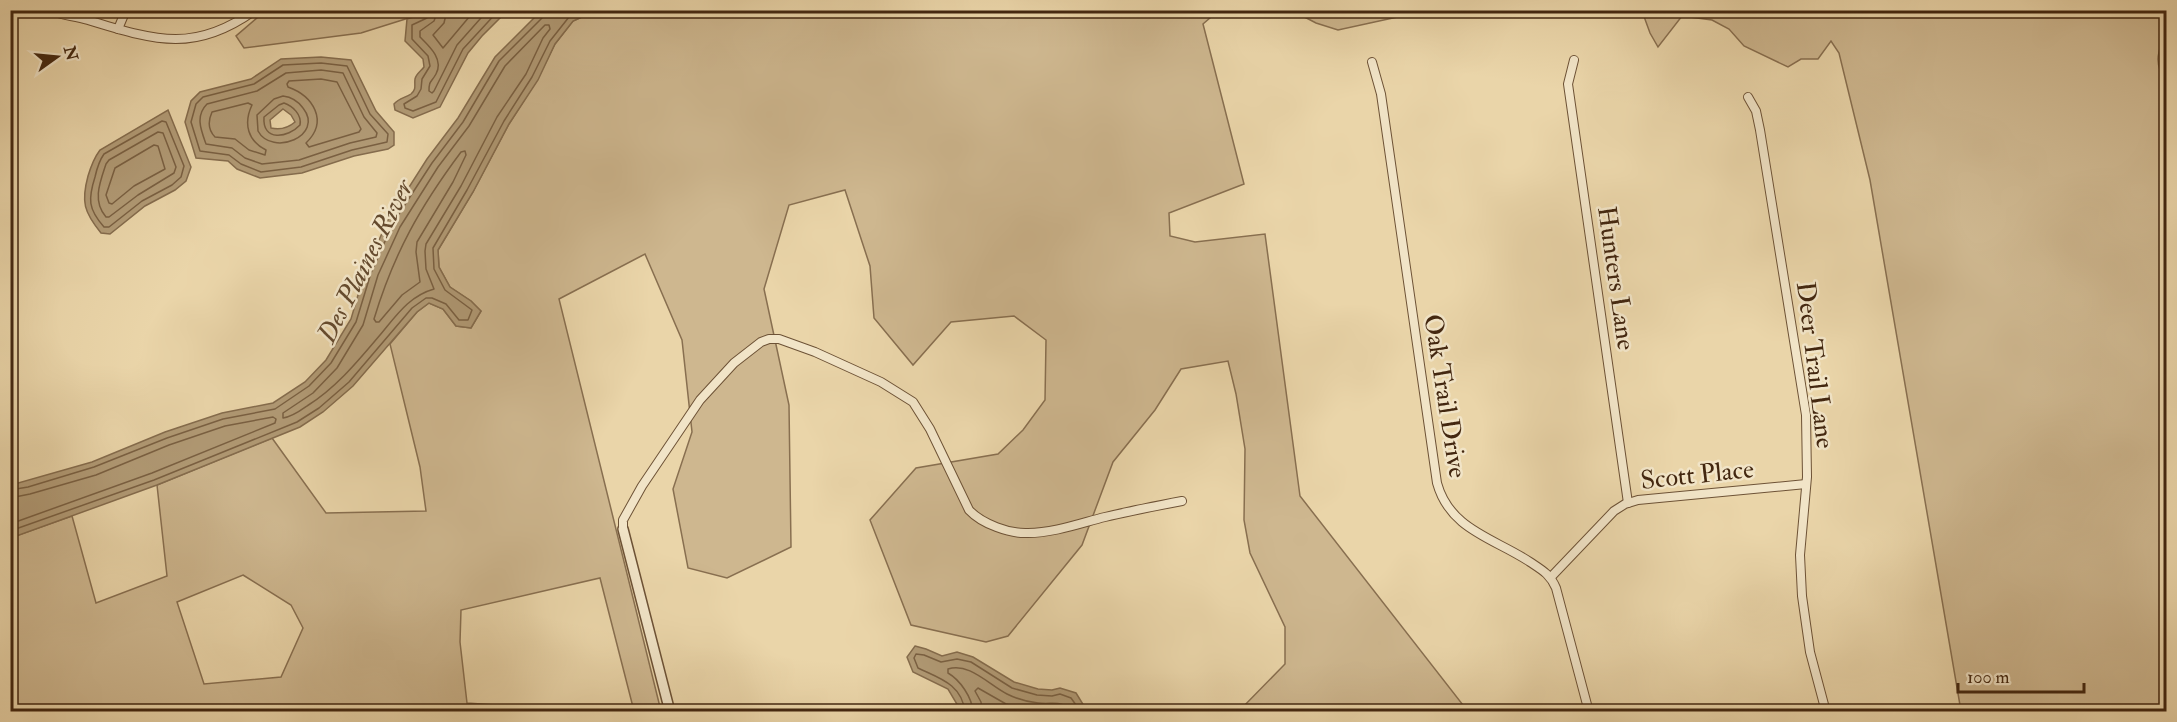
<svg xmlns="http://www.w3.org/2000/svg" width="2177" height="722" viewBox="0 0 2177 722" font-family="'IM FELL Double Pica',serif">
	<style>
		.green { fill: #ceb78f; stroke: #886f50; stroke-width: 1.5; fill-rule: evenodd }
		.water { fill: #b19a75; stroke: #856c4d; stroke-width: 1.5; fill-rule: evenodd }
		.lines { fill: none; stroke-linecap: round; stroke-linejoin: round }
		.shore { stroke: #7a6042; stroke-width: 1.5 }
		.minor-casing { stroke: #6d5236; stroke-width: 10 }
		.tertiary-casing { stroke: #6d5236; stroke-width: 12 }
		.minor { stroke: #f1e4c7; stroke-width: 8 }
		.tertiary { stroke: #f1e4c7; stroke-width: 9 }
		.labels { text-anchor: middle; stroke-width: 5; stroke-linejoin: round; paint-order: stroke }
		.street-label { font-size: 26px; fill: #432710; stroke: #f1e4c7 }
		.water-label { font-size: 27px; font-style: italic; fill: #644a2e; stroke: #f1e4c7 }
	</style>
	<rect width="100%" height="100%" fill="#ead5a9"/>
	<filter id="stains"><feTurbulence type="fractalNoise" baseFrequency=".00333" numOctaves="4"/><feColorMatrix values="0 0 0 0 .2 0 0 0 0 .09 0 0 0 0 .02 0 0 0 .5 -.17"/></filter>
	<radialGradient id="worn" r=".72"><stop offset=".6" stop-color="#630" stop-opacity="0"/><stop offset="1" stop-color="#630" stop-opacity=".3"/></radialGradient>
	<!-- green -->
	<g class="green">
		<polygon points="265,11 265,10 431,11 361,33 244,48 236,36"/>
		<path d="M595,11h623l-15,13 41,160 -75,29 1,23 25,6 70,-8 35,262 163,209 2,6h-226l46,-47v-37l-35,-74 -6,-33 1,-71 -9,-55 -8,-33 -47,8 -26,41 -42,52 -31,83 -74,91 -22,6 -75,-17 -41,-105 46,-52 82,-14 25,-24 22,-30 1,-60 -32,-24 -63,6 -38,43 -39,-47 -4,-52 -25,-76 -56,15 -25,84 25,116 2,142 -64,31 -39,-10 -15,-79 19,-57 -10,-92 -37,-86 -86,45 102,412h-27l-34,-133 -139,32 -1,32 7,61 111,8h-567l-1,-173 62,-22 24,87 71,-27 -10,-91 115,-47 54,75 100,-2 -6,-44 -30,-123 27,-32 12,-9 14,6 13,17 15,2 10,-17 -10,-10 -21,-14 -11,-20 -1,-17 35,-58 36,-68 28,-44 18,-36 18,-23zM243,575l48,30 12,23 -22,49 -77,7 -27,-82z"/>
		<polygon points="1293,11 1425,11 1338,30 1316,23"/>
		<path d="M1642,11h524c1,5 2,14 0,19 -8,24 -13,29 0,54v627h-205l-91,-531 -31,-127 -8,-12 -13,18h-17l-13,8 -44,-21 -15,-17 -17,-9 -30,-4 -24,31 -8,-14z"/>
	</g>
	<!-- water -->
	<g class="water">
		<path d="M431,11h76l-25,25 -14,17 -28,54 -27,11 -18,-8 -1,-6c5,-6 11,-6 17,-10 6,-5 3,-9 4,-15 1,-5 6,-8 9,-12l-1,-8 -18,-18 2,-22z"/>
		<polygon points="541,11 595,11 573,21 555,44 538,80 509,124 473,192 438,250 439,267 450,287 471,301 481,311 471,328 456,326 443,309 429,303 417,312 353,386 323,412 300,427 157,485 11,538 11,485 92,462 165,432 222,413 273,403 305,382 326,360 351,319 365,271 388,220 427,159 458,118 495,57"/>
		<path d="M321,57l30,3 25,51 18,21v13l-6,4 -34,7 -52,17 -42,5 -23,-9 -9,-8 -32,-3 -11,-36 6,-21 9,-9 51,-13 30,-20zM283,109l8,6 4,7c-7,6 -15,8 -24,6l-1,-8z"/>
		<path d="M168,110l23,57 -5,14 -11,9 -30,16 -35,28 -9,-1c-17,-21 -20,-31 -13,-57 3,-10 6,-18 12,-26z"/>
		<polygon points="915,646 926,649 942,656 957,652 973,657 1014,682 1038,689 1052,690 1060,688 1076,693 1084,706 1091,711 961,711 948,689 913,672 907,657"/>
	</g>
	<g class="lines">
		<!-- shore -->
		<g class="shore">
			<polyline points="430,10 427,18 412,25 412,39 428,56 430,66 422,79 421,89 417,96 404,104 405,108 413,111 436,102 463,49 499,10"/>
			<path d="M438,10l-4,11 -14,10v6c9,9 24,22 16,37 -5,9 -7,6 -7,17l3,2 2,-2 23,-46 31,-35"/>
			<polyline points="447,10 444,23 433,35 443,48 475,10"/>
			<path d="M545,25h4l1,4 -7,9 -17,36 -29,43 -36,69 -35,58 -1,7 1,18 8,20c-25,7 -38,27 -54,46 -22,26 -44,53 -73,71 -7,5 -15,11 -24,12v-5l30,-20 24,-25 26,-43 15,-50 22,-48 38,-60 31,-41 36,-60z"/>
			<polygon points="321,63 347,66 370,114 388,134 387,142 352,150 301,167 261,172 241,164 229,155 200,151 191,122 196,104 203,97 254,84 283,65"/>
			<path d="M321,70l22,3 21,44 13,16 -1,4 -26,6 -51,17 -37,4 -17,-6 -13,-10 -26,-4c-5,-14 -11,-28 1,-40l50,-13 29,-18z"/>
			<path d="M321,79l16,3 24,47 -2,3 -50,15 -3,-4c23,-22 7,-47 -18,-56l-1,-3 2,-3z"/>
			<path d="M283,96c8,1 15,5 20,12 22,28 -31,49 -45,23l-1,-16 17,-16z"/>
			<path d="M248,103l4,2c-9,19 -4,36 14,45l-1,5 -16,-5 -14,-11 -20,-2c-7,-7 -7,-16 -3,-25z"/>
			<path d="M284,103c9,3 18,12 16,22 -12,13 -38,17 -36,-8l15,-12z"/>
			<path d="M162,121l4,1 18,44 -3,11 -9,8 -30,16 -33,26h-5c-16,-18 -16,-28 -9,-50 2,-9 4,-16 9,-23z"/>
			<path d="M158,132l5,1 13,34 -2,6 -36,22 -29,22h-3c-14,-16 -6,-35 0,-53l3,-4z"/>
			<polygon points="154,145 158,146 165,169 134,186 112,204 109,203 106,195 115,168"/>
			<path d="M465,151l1,4 -13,27 -36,60 -1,10 4,30 -18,13 -23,27h-3l-2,-3c20,-66 46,-112 87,-167z"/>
			<polyline points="10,490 28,487 94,467 167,438 223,419 275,409 309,386 331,363 356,322 371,273 393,223 432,163 463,122 499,61 543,17 545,10"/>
			<polyline points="10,498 30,494 96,475 169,445 225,426 273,417 276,419 275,423 152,473 10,524"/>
			<polyline points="10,531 154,480 297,422 319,408 349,382 412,308 426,298 432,298 446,304 459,320 468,320 472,310 445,290 434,269 433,248 467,190 504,121 532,77 550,41 569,17 582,10"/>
			<path d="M965,712c-3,-28 -26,-34 -47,-44l-4,-10 2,-4 8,1 17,7 16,-3 14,3 41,26 25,7 15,1 8,-2 11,4 10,14"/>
			<path d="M973,712c-1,-15 -13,-32 -25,-39v-4c21,-7 41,16 59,25 8,4 21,8 31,9 14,2 25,-4 33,9"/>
			<polyline points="982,712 981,702 975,691 978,688 1006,704 1034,712"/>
		</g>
		<!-- minor casing -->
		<g class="minor-casing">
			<g id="minor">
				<path d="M48,10c12,5 27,6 40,10 66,20 106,34 167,-10"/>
				<polyline points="118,29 126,10"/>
				<polyline points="1574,60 1568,84 1628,503"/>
				<path d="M1372,62l9,32 56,389c13,47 57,55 93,79 12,8 20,12 26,26l33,124"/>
				<polyline points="1748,97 1756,111 1760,130 1806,415 1807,477 1800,555 1802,596 1810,652 1826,712"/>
				<path d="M623,529v-9l19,-34 58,-86 34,-37 27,-21 8,-3h10l36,13 66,30 32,20 17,27 39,81c13,14 41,24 59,23 26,0 53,-10 77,-16 25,-6 51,-11 77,-16"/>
				<polyline points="1551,577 1614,511 1625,504 1638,500 1806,484"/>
			</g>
		</g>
		<!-- tertiary casing -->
		<g class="tertiary-casing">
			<polyline id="tertiary" points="623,529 670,712"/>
		</g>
		<!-- minor -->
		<use href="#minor" class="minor"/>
		<!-- tertiary -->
		<use href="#tertiary" class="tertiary"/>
	</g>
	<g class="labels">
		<!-- street labels -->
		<g class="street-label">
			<text transform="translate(1617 278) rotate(82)" y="9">Hunters Lane</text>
			<text transform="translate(1816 365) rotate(83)" y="9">Deer Trail Lane</text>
			<text transform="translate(1446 396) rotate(81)" y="9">Oak Trail Drive</text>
			<text transform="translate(1697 474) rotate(-6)" y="9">Scott Place</text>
		</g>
		<!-- water labels -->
		<g class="water-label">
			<text transform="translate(365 261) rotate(-63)" y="9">Des Plaines River</text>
		</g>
	</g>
	<!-- margin -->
	<rect width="2177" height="722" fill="none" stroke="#ead5a9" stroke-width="36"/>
	<rect x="12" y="12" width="2153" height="698" fill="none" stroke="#432710" stroke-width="3"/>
	<rect x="18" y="18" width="2141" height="686" fill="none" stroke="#432710" stroke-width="1.5"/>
	<!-- north arrow -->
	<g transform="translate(57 57) rotate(75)" stroke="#f1e4c7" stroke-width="4.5" paint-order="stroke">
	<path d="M0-4.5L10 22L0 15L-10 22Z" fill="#432710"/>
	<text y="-9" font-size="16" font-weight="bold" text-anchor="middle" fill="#432710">N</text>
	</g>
	<!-- scale -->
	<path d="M1958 683v9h126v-9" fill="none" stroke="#432710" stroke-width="3"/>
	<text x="1967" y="683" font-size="18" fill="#432710" stroke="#f1e4c7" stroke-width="4.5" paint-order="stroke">100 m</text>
	<rect width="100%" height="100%" filter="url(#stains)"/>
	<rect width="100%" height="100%" fill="url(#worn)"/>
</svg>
